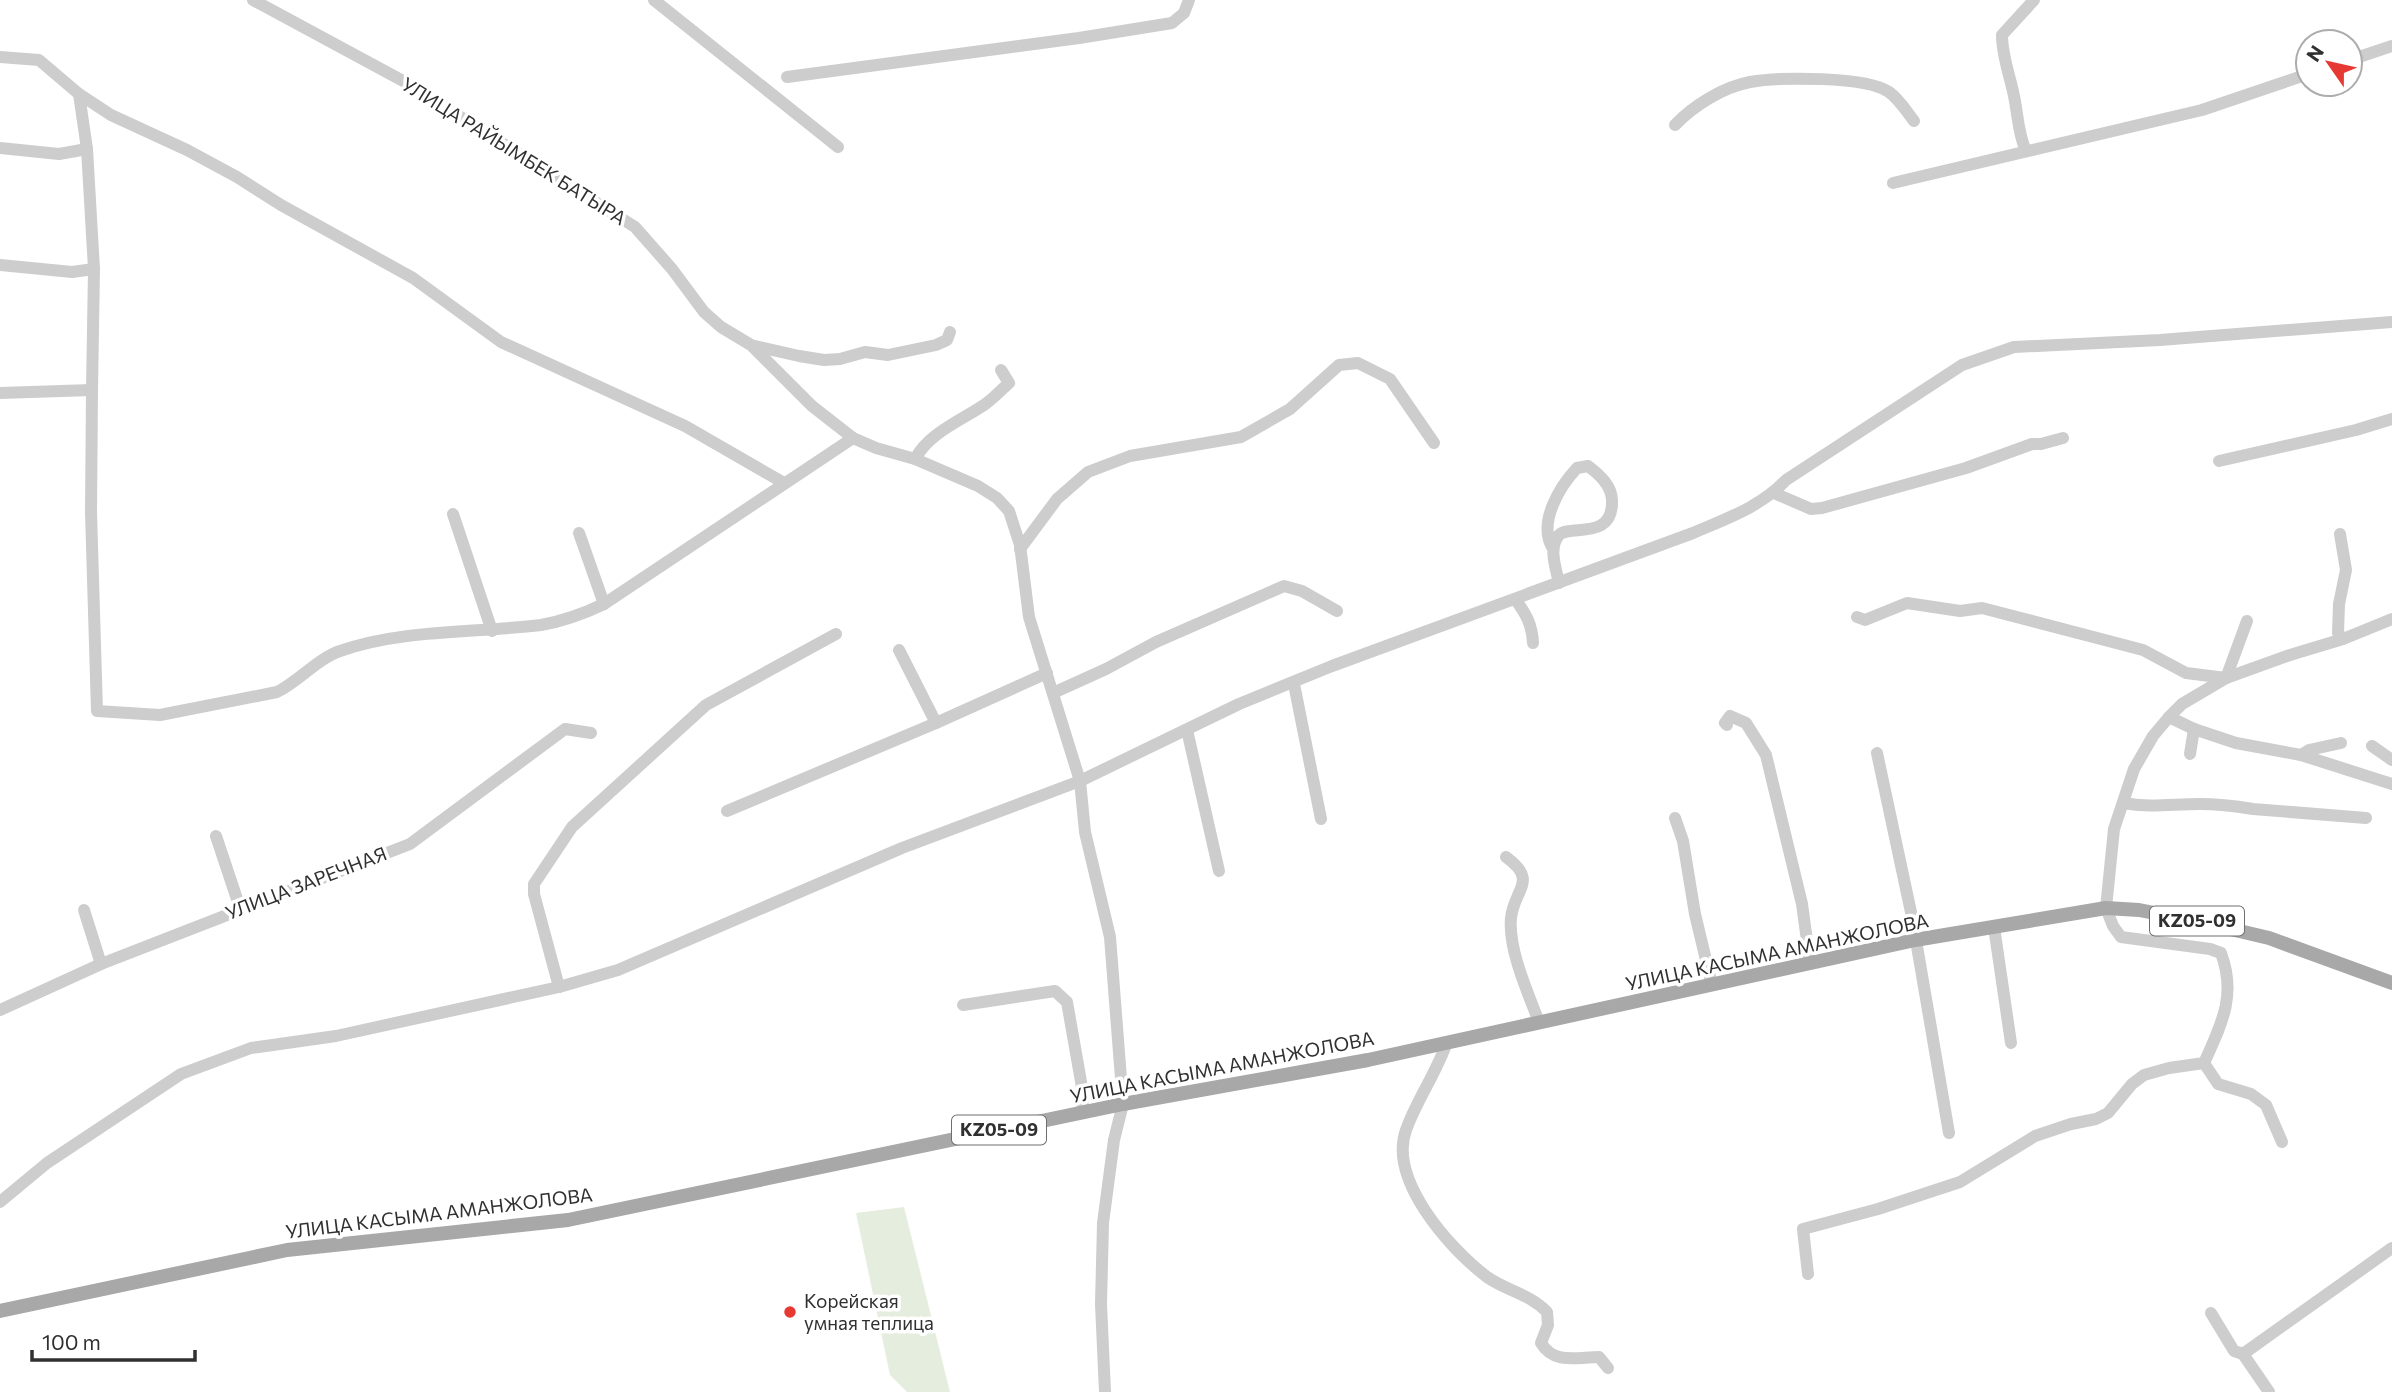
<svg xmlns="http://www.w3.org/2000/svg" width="2392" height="1392" viewBox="0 0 2392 1392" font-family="Commissioner,sans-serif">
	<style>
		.green { fill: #e5edde }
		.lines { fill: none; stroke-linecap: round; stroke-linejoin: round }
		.minor { stroke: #cdcdcd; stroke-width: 12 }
		.major { stroke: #a8a8a8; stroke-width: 14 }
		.poi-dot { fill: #e73933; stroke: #fff; stroke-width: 2.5 }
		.labels { text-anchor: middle; stroke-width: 7; stroke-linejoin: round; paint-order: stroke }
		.shield { fill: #fff; stroke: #6e6e6e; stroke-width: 2 }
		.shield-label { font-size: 18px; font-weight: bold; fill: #303030 }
		.street-label { font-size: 19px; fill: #303030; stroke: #fff }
		.poi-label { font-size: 19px; fill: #303030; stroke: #fff; text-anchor: start }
	</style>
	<rect width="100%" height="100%" fill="#fff"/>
	<!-- green -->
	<polygon class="green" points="904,1207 950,1392 907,1392 890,1375 856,1213"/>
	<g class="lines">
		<!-- minor -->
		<g class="minor">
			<polyline points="253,0 405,82 635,227 672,269 704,312 721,327 751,345 812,406 853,438 876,448 915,459 978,486 997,498 1009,511 1020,545 1029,617 1080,781 1085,832 1110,937 1123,1104 1114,1140 1103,1223 1101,1304 1105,1392"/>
			<polyline points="654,0 838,147"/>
			<polyline points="0,57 39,60 79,94 111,115 187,150 237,177 281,205 413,278 501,342 685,426 784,483"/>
			<polyline points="2350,60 2392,46"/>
			<polyline points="787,77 1079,38 1172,23 1184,13 1189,0"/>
			<polyline points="79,94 87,149"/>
			<path d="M1675,125c18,-19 48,-38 75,-43 29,-5 116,-6 139,10 10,7 18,20 25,29"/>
			<polyline points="0,148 59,154 87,149 94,269"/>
			<path d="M2026,151c-8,-17 -8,-36 -12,-55 -4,-20 -12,-40 -12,-61l32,-35"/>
			<polyline points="1893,183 2202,110 2308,74"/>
			<polyline points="0,265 72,272 94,269 92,390"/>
			<polyline points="755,346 799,356 824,360 840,359 865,352 888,355 936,345 947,340 950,332"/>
			<path d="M0,393l92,-3 -1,122 6,199 63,4 117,-23c22,-11 40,-33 63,-41 62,-22 136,-18 201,-26 23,-4 42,-11 63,-21l249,-166"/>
			<path d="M915,459c14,-26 45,-38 69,-54 9,-6 17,-15 25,-22l-8,-13"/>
			<polyline points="2219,461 2356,430 2392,419"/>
			<polyline points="1774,493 1811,509 1822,508 1966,468 2032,444 2041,444 2063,438"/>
			<polyline points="453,514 492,631"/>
			<polyline points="579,533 604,604"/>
			<polyline points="2340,534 2346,570 2339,604 2338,633 2343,639"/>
			<path d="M1552,547c-14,-25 8,-61 25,-79l11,-2c12,9 24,20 24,35 1,40 -42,23 -53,34 -11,13 -3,33 0,48"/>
			<polyline points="1020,549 1057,499 1088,472 1130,456 1241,437 1290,409 1339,365 1358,363 1390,379 1434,443"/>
			<path d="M1515,599c11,15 17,25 18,44"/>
			<polyline points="1857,617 1865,620 1907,603 1960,611 1982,608 2143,650 2186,673 2226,678 2247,621"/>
			<polyline points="899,650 936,723"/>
			<polyline points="1294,684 1321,819"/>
			<polyline points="1053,693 1106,669 1156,642 1284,586 1302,591 1337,611"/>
			<polyline points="2169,717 2194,729 2236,743 2301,755 2392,784"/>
			<polyline points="1727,725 1725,723 1730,716 1746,723 1766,755 1802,904 1810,963"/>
			<polyline points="1187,730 1219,871"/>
			<polyline points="2372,746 2392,760"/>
			<polyline points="1877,753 1912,917 1949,1133"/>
			<polyline points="2190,754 2194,729"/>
			<polyline points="2301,755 2309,750 2341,743"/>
			<path d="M2123,803c26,5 50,1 76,1 19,0 36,2 54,5l113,9"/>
			<polyline points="727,811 936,723 1047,673"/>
			<polyline points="1675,818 1683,841 1695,914 1712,985"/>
			<polyline points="216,836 240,908"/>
			<path d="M1506,857c33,24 8,32 5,61 -3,31 17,75 28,104"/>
			<polyline points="84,910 101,964"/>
			<polyline points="1994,927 2011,1043"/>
			<polyline points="559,987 534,894 534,884 572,827 706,705 836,634"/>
			<polyline points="963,1005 1055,991 1067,1002 1083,1093 1082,1112"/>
			<polyline points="0,1010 101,964 410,844 565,729 591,733"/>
			<path d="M1447,1042c-11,32 -30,57 -41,88 -18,50 44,119 81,147 20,14 43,17 60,35l1,13 -7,18c13,22 37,14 58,14l9,11"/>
			<polyline points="2204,1063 2218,1084 2251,1094 2266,1105 2282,1142"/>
			<path d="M0,1202l47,-39 134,-89 70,-26 85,-12 223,-49 59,-17 284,-122 178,-67 159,-77 93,-38 361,-133c32,-14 68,-26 93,-53l176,-115 52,-18 146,-7 232,-18"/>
			<path d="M1808,1274l-5,-45 75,-20 82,-27 75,-46 36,-12 25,-5 12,-6 24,-29 12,-9 25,-7 35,-5c17,-38 33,-67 17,-110l-11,-4 -89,-12 -8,-11 -7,-18 8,-79 20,-60 19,-33 16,-19 13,-13 44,-26 64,-23 53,-16 49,-20"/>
			<polyline points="2211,1313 2234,1351 2243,1354"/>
			<polyline points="2269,1392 2243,1354 2392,1248"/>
		</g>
		<!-- major -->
		<polyline class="major" points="0,1311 287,1250 568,1220 1123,1104 1368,1060 1915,940 2106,908 2139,910 2201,922 2269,938 2392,983"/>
	</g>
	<!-- markers -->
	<circle class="poi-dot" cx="790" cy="1312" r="7"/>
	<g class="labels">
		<!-- shield labels -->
		<g class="shield">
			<rect x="2150" y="906.5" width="94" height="29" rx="5"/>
			<rect x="952" y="1115.5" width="94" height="29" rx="5"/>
		</g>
		<g class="shield-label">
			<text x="2197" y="927">KZ05-09</text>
			<text x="999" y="1136">KZ05-09</text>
		</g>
		<!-- street labels -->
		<g class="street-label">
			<text transform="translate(514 151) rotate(32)" y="7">УЛИЦА РАЙЫМБЕК БАТЫРА</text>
			<text transform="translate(306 883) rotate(-21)" y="7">УЛИЦА ЗАРЕЧНАЯ</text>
			<text transform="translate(1777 952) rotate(-12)" y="7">УЛИЦА КАСЫМА АМАНЖОЛОВА</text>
			<text transform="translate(1222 1067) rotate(-11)" y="7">УЛИЦА КАСЫМА АМАНЖОЛОВА</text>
			<text transform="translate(439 1213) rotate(-7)" y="7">УЛИЦА КАСЫМА АМАНЖОЛОВА</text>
		</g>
		<!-- poi labels -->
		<g class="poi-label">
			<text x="804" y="1308">Корейская<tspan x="804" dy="22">умная теплица</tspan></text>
		</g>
	</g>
	<!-- north arrow -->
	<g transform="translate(2329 63) rotate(304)"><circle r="33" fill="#ffffff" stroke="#acacac" stroke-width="2"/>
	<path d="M0-5L12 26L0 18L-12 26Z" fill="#e73933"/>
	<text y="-10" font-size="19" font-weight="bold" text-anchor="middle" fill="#303030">N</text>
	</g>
	<!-- scale -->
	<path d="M32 1350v10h163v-10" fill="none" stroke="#303030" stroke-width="3.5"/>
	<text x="42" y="1350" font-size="21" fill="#303030" stroke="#ffffff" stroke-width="5" paint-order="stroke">100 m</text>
</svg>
